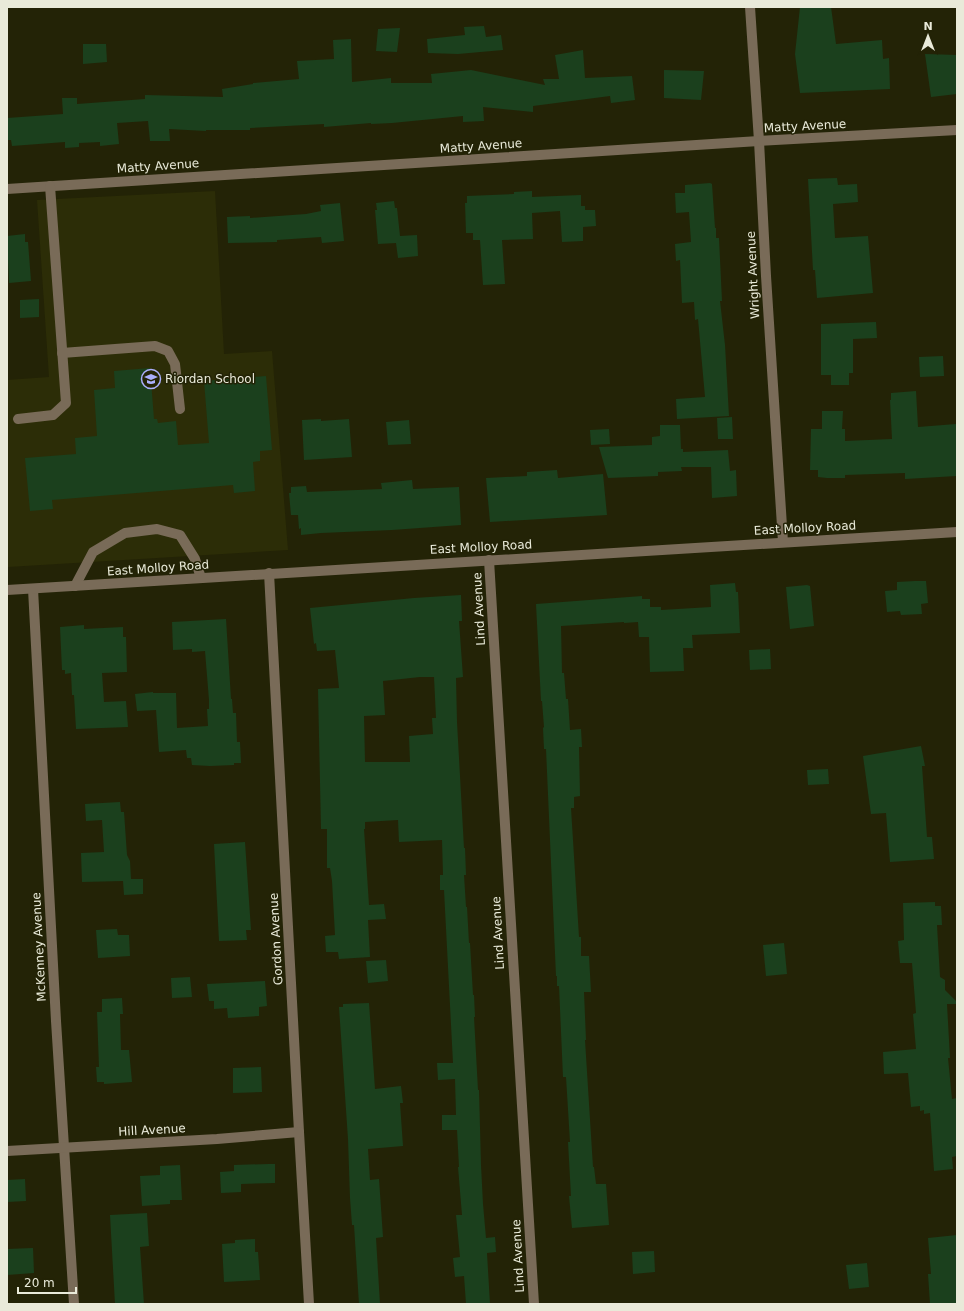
<svg xmlns="http://www.w3.org/2000/svg" width="964" height="1311" viewBox="0 0 964 1311" font-family="'DejaVu Sans',sans-serif">
	<style>
		.built { fill: #2c2d07 }
		.building { fill: #1b401d; fill-rule: evenodd }
		.lines { fill: none; stroke-linecap: round; stroke-linejoin: round }
		.minor { stroke: #796b58; stroke-width: 10 }
		.labels { text-anchor: middle; stroke-width: 3; stroke-linejoin: round; paint-order: stroke }
		.street-label { font-size: 12px; fill: #e9ead9; stroke: #232306 }
		.poi-label { font-size: 12px; fill: #e9ead9; stroke: #232306; text-anchor: start }
	</style>
	<rect width="100%" height="100%" fill="#232306"/>
	<!-- built -->
	<polygon class="built" points="215,191 224,354 272,351 288,550 8,567 7,550 7,380 49,377 37,200"/>
	<!-- building -->
	<g class="building">
		<polygon points="800,7 831,7 836,44 882,40 883,59 889,58 890,89 800,93 795,54"/>
		<polygon points="484,26 486,37 501,35 503,50 458,54 428,53 427,39 465,35 464,27"/>
		<polygon points="400,28 397,52 376,51 378,29"/>
		<polygon points="351,39 352,82 391,78 391,83 432,83 431,74 471,70 545,85 543,79 559,79 555,55 583,50 585,78 632,76 635,100 611,103 610,96 533,106 533,112 483,107 484,121 463,122 463,116 392,123 371,124 371,123 324,127 324,124 250,128 250,130 206,130 206,131 169,129 170,141 150,141 148,121 117,123 119,144 100,146 100,142 79,143 79,147 65,148 65,142 12,146 11,140 7,140 7,118 63,114 62,98 77,98 77,104 145,99 145,95 223,97 222,89 253,84 253,83 299,79 297,61 334,59 333,40"/>
		<polygon points="83,44 106,44 107,62 83,64"/>
		<polygon points="925,54 957,55 957,94 931,97"/>
		<polygon points="664,70 704,71 701,100 664,98"/>
		<polygon points="837,178 838,185 857,184 858,202 833,204 835,238 868,236 873,293 817,298 815,270 813,270 808,179"/>
		<polygon points="710,183 712,184 715,228 716,228 716,238 719,238 722,301 720,301 725,345 729,416 677,419 676,399 705,397 698,319 695,320 694,302 682,303 680,260 676,261 675,244 691,242 689,212 676,213 675,193 685,193 685,185"/>
		<polygon points="532,191 532,197 581,195 581,206 585,206 585,210 595,210 596,226 583,227 583,241 562,242 560,211 532,213 533,239 502,240 505,284 483,285 480,240 473,240 473,233 466,233 465,203 467,203 467,196 514,194 514,192"/>
		<polygon points="394,201 395,208 397,208 400,236 417,235 418,256 398,258 396,243 378,244 375,210 377,210 376,203"/>
		<polygon points="340,203 344,241 322,243 321,237 277,240 277,242 228,243 227,217 250,216 250,218 306,214 321,211 320,205"/>
		<polygon points="25,234 25,242 28,242 31,281 9,283 7,236"/>
		<polygon points="39,299 39,317 20,318 20,300"/>
		<polygon points="876,322 877,338 853,339 853,373 849,373 849,385 831,385 831,375 821,375 821,324"/>
		<polygon points="943,356 944,376 920,377 919,357"/>
		<polygon points="150,368 154,419 157,419 158,423 176,421 178,445 209,443 204,381 266,376 272,450 260,451 260,461 253,462 255,491 234,493 233,485 52,500 53,509 30,511 25,458 76,454 75,438 97,436 94,390 115,388 114,371"/>
		<polygon points="916,391 918,427 956,424 957,436 957,476 905,479 905,473 845,475 845,478 827,478 818,477 818,470 810,470 811,429 822,429 822,411 843,411 842,429 845,429 845,441 892,439 890,400 891,400 891,393"/>
		<polygon points="732,417 733,439 718,439 717,418"/>
		<polygon points="321,419 321,421 349,419 352,457 304,460 302,420"/>
		<polygon points="409,420 411,444 388,445 386,422"/>
		<polygon points="660,425 680,425 681,449 683,449 683,452 728,450 730,471 736,470 737,496 712,498 711,467 681,467 682,471 658,472 658,476 608,478 599,447 652,445 652,437 660,436"/>
		<polygon points="609,429 610,444 591,445 590,430"/>
		<polygon points="557,470 558,478 603,474 607,515 490,522 486,478 527,476 527,472"/>
		<polygon points="412,480 413,489 459,487 461,525 392,530 321,533 301,535 301,528 299,529 298,515 291,515 289,493 291,493 291,487 306,486 307,492 382,489 381,483"/>
		<polygon points="915,581 926,581 928,603 921,604 922,614 901,615 900,611 887,612 885,591 897,590 897,582"/>
		<polygon points="735,583 736,592 738,592 740,633 692,635 693,648 683,648 684,671 650,672 649,637 639,637 638,622 624,623 624,622 561,626 562,673 564,673 566,699 568,699 570,730 581,729 582,747 579,747 580,796 574,797 574,808 571,808 579,937 581,937 581,956 589,956 591,992 584,992 586,1040 585,1040 593,1167 594,1167 596,1184 606,1184 609,1225 572,1228 569,1196 571,1196 568,1142 570,1142 566,1077 563,1077 559,986 557,986 557,976 556,976 546,749 544,749 543,728 544,727 542,701 541,701 536,604 642,596 642,599 650,599 650,607 661,607 661,610 711,607 710,585"/>
		<polygon points="807,585 810,586 814,626 790,629 786,587"/>
		<path d="M461,595l1,26h-3l4,56 -7,1 1,44 7,126h1l1,27h-2l2,32h1l2,36h1l3,52h1l1,22h-1l4,73h1l2,75 2,39 3,34 9,-1 1,15 -9,1 3,51h-24l-2,-28 -9,1 -2,-19 7,-1 -4,-42h6l-4,-48h1l-2,-37h-15v-15h14l-1,-36 -17,1 -1,-17h16l-9,-173h-4v-15h3l-1,-35 -43,2 -1,-22 -33,2v7h-1l5,76 15,-1 2,15 -18,1 2,37 -31,2 -1,-7h-12l-1,-16 10,-1 -3,-54 -2,-13h-3v-39h-6l-3,-140 21,-1 -4,-38 -18,1 -1,-8 -2,1 -4,-36 104,-10zM420,677h14l2,41h-4l1,16 -24,2 1,26h-45l-1,-46 21,-1 -2,-34z"/>
		<polygon points="226,619 231,699 232,699 233,713 236,713 237,742 240,742 241,763 234,763 234,765 210,766 192,765 191,758 187,758 186,750 159,752 156,710 137,711 135,694 153,692 153,693 176,693 177,728 208,726 207,709 209,709 209,700 205,651 192,652 192,649 173,650 172,622"/>
		<polygon points="84,625 84,629 123,627 123,637 126,637 127,672 102,673 104,702 126,701 128,727 76,729 74,695 72,695 71,673 65,674 65,670 62,670 60,627"/>
		<polygon points="770,649 771,669 750,670 749,650"/>
		<polygon points="921,746 925,766 922,766 927,837 932,837 934,859 890,862 886,813 871,814 863,756"/>
		<polygon points="828,769 829,784 808,785 807,770"/>
		<polygon points="120,802 121,812 124,812 127,855 130,861 131,879 143,879 143,894 124,895 123,881 82,882 81,853 104,852 102,820 86,821 85,804"/>
		<polygon points="245,842 251,930 246,930 247,940 219,941 214,844"/>
		<polygon points="935,902 935,906 941,906 942,925 937,925 940,977 945,980 945,990 957,1002 957,1004 947,1004 950,1058 948,1058 952,1099 957,1098 957,1156 952,1157 953,1169 934,1171 930,1113 924,1114 924,1110 920,1111 920,1106 911,1107 908,1073 884,1074 883,1052 916,1049 913,1014 916,1013 912,963 900,963 898,941 904,940 903,903"/>
		<polygon points="117,929 118,935 129,935 130,956 98,958 96,930"/>
		<polygon points="784,943 787,974 766,976 763,945"/>
		<polygon points="386,960 388,981 368,983 366,961"/>
		<polygon points="190,977 192,997 172,998 171,978"/>
		<polygon points="265,981 267,1006 259,1007 259,1016 228,1018 227,1008 214,1009 214,1001 209,1001 207,984"/>
		<polygon points="122,998 123,1014 120,1014 121,1050 129,1050 132,1082 104,1084 104,1082 97,1082 96,1067 99,1067 97,1012 102,1012 102,999"/>
		<polygon points="369,1003 375,1089 401,1086 403,1103 400,1103 403,1146 368,1149 370,1180 379,1179 383,1237 376,1238 380,1304 359,1304 354,1225 352,1225 350,1198 348,1139 339,1007 343,1007 343,1004"/>
		<polygon points="261,1067 262,1092 233,1093 233,1068"/>
		<polygon points="269,1164 275,1164 275,1183 241,1184 241,1192 221,1193 220,1172 234,1171 234,1165"/>
		<polygon points="180,1165 182,1200 170,1200 170,1204 142,1206 140,1176 160,1175 160,1166"/>
		<polygon points="25,1179 26,1201 7,1202 7,1180"/>
		<polygon points="147,1213 149,1246 140,1247 144,1304 115,1304 110,1215"/>
		<polygon points="957,1235 957,1301 956,1301 956,1304 930,1304 928,1274 931,1274 928,1238"/>
		<polygon points="255,1239 255,1252 258,1252 260,1280 224,1282 222,1244 235,1243 235,1240"/>
		<polygon points="33,1248 34,1273 7,1275 7,1249"/>
		<polygon points="654,1251 655,1272 633,1274 632,1252"/>
		<polygon points="867,1263 869,1287 849,1289 846,1265"/>
	</g>
	<g class="lines">
		<!-- minor -->
		<g class="minor">
			<polyline points="750,7 759,141 766,276 783,542"/>
			<polyline points="7,189 759,141 957,130"/>
			<polyline points="62,353 155,346 168,351 175,364 180,409"/>
			<polyline points="18,419 53,415 66,403 50,186"/>
			<polyline points="489,560 534,1304"/>
			<polyline points="269,573 299,1132 309,1304"/>
			<polyline points="75,586 93,552 125,533 157,529 180,535 195,559 201,578"/>
			<polyline points="33,589 56,1021 74,1304"/>
			<polyline points="7,590 957,532"/>
			<polyline points="7,1151 217,1139 299,1132"/>
		</g>
	</g>
	<!-- icons -->
	<defs>
		<g id="school-ring" transform="scale(1)"><circle r="9.5" fill="#232306" stroke="#abaffb" stroke-width="1.5"/><path d="M0-5L7-2L0 1L-7-2ZM-4 1L0 2.5L4 1V4Q0 6-4 4Z" fill="#abaffb"/></g>
	</defs>
	<g fill-rule="evenodd">
		<use href="#school-ring" x="151" y="379"/>
	</g>
	<g class="labels">
		<!-- street labels -->
		<g class="street-label">
			<text transform="translate(805 126) rotate(-3)" y="4">Matty Avenue</text>
			<text transform="translate(481 146) rotate(-4)" y="4">Matty Avenue</text>
			<text transform="translate(158 166) rotate(-4)" y="4">Matty Avenue</text>
			<text transform="translate(753 275) rotate(-93)" y="4">Wright Avenue</text>
			<text transform="translate(805 528) rotate(-3)" y="4">East Molloy Road</text>
			<text transform="translate(481 547) rotate(-3)" y="4">East Molloy Road</text>
			<text transform="translate(158 568) rotate(-4)" y="4">East Molloy Road</text>
			<text transform="translate(479 609) rotate(-93)" y="4">Lind Avenue</text>
			<text transform="translate(498 933) rotate(-93)" y="4">Lind Avenue</text>
			<text transform="translate(276 939) rotate(-93)" y="4">Gordon Avenue</text>
			<text transform="translate(39 947) rotate(-93)" y="4">McKenney Avenue</text>
			<text transform="translate(152 1130) rotate(-3)" y="4">Hill Avenue</text>
			<text transform="translate(518 1256) rotate(-93)" y="4">Lind Avenue</text>
		</g>
		<!-- poi labels -->
		<g class="poi-label">
			<text x="165" y="383">Riordan School</text>
		</g>
	</g>
	<!-- border -->
	<rect width="964" height="1311" fill="none" stroke="#e9ead9" stroke-width="16"/>
	<!-- north arrow -->
	<g transform="translate(928 36)" stroke="#232306" stroke-width="3" paint-order="stroke">
	<path d="M0-3L7 15L0 10L-7 15Z" fill="#e9ead9"/>
	<text y="-6" font-size="11" font-weight="bold" text-anchor="middle" fill="#e9ead9">N</text>
	</g>
	<!-- scale -->
	<path d="M18 1287v6h58v-6" fill="none" stroke="#e9ead9" stroke-width="2"/>
	<text x="24" y="1287" font-size="12" fill="#e9ead9" stroke="#232306" stroke-width="3" paint-order="stroke">20 m</text>
</svg>
